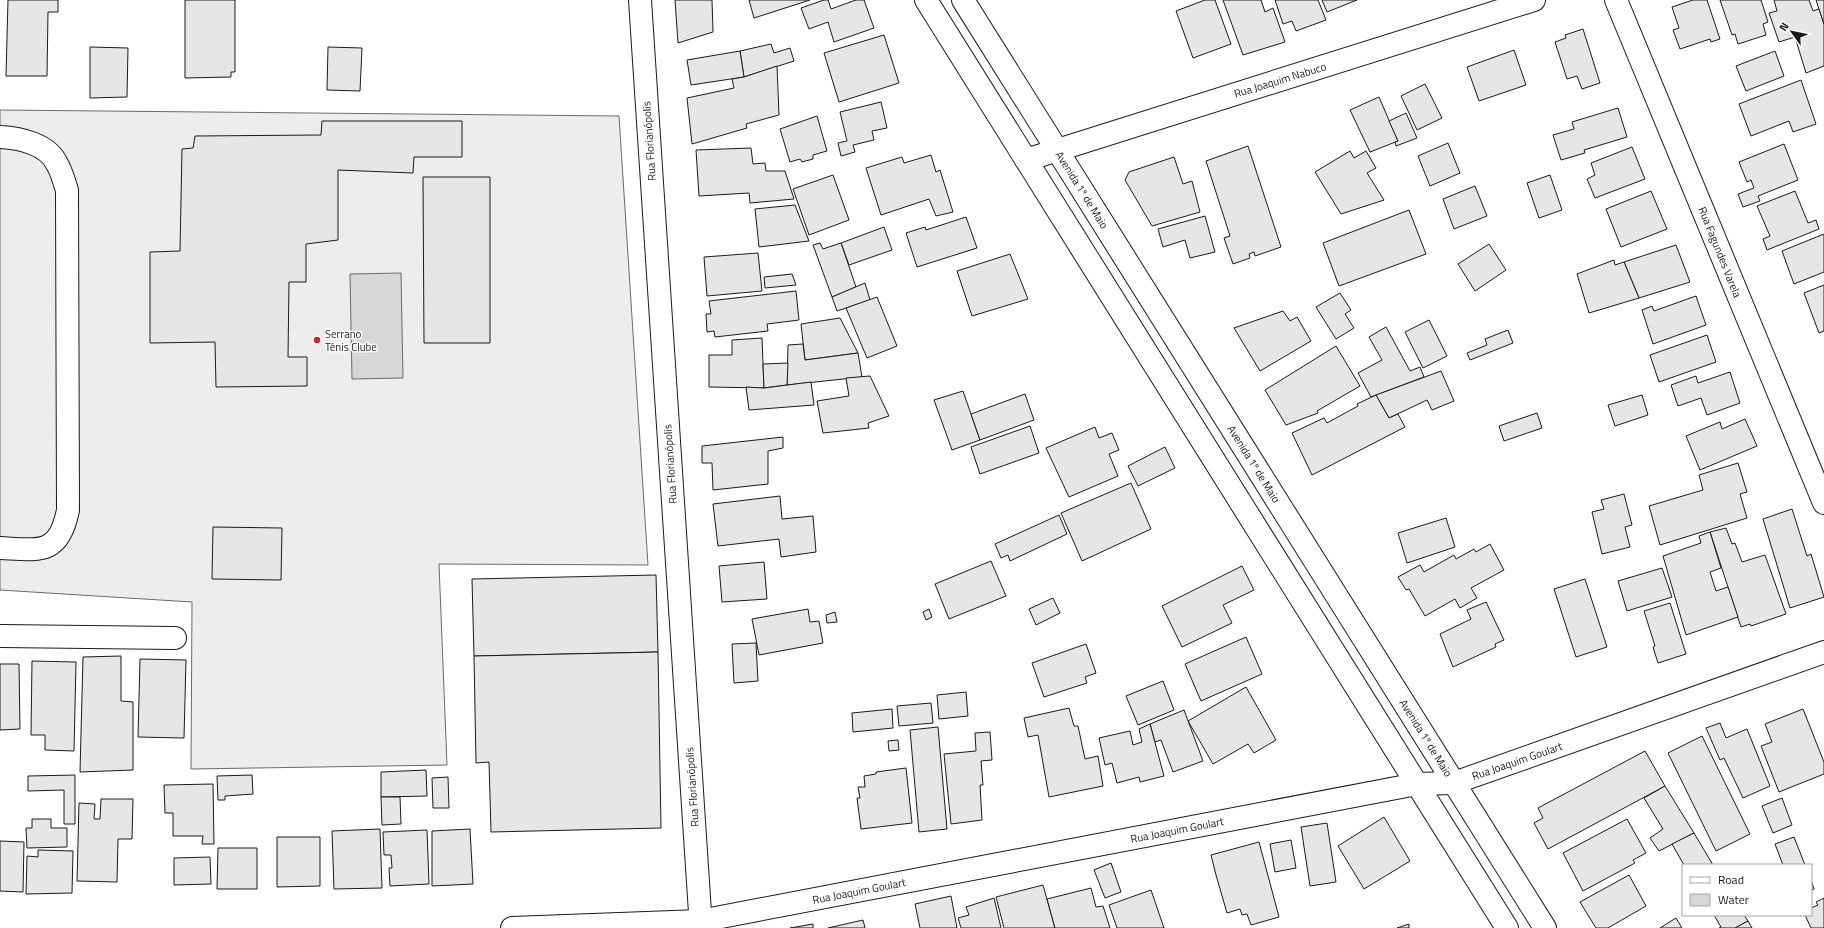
<svg xmlns="http://www.w3.org/2000/svg" width="1824" height="928" viewBox="0 0 1824 928" font-family="'Titillium Web',sans-serif">
	<style>
		.built { fill: #ededed; stroke: #6a6a6a }
		.water { fill: #d7d7d7; stroke: #6a6a6a }
		.building { fill: #e6e6e6; stroke: #1a1a1a }
		.lines { fill: none; stroke-linecap: round; stroke-linejoin: round }
		.minor-casing { stroke: #1a1a1a; stroke-width: 24 }
		.major-casing { stroke: #1a1a1a; stroke-width: 24 }
		.minor { stroke: #fff; stroke-width: 22 }
		.major { stroke: #fff; stroke-width: 22 }
		.poi-dot { fill: #c62828; stroke: #fff; stroke-width: 1.5 }
		.labels { text-anchor: middle; stroke-width: 3; stroke-linejoin: round; paint-order: stroke }
		.street-label { font-size: 11px; fill: #1a1a1a; stroke: #fff }
		.poi-label { font-size: 11px; fill: #1a1a1a; stroke: #fff; text-anchor: start }
	</style>
	<rect width="100%" height="100%" fill="#fff"/>
	<!-- built -->
	<polygon class="built" points="0,110 619,116 648,565 439,564 447,765 191,769 192,602 0,590"/>
	<!-- water -->
	<polygon class="water" points="401,273 403,378 352,379 350,274"/>
	<!-- building -->
	<g class="building">
		<polygon points="8,0 58,0 58,12 48,12 47,76 6,76"/>
		<polygon points="185,0 235,0 235,72 231,72 231,77 185,78"/>
		<polygon points="675,0 712,0 713,32 678,43"/>
		<polygon points="749,0 810,0 754,18"/>
		<polygon points="824,0 828,0 831,9 856,0 864,0 874,28 834,42 828,22 809,29 801,8"/>
		<polygon points="1205,0 1215,0 1231,44 1193,58 1176,11"/>
		<polygon points="1223,0 1261,0 1265,12 1273,8 1285,42 1243,55"/>
		<polygon points="1275,0 1318,0 1326,20 1296,31 1292,21 1283,24"/>
		<polygon points="1322,0 1357,0 1327,12"/>
		<polygon points="1693,0 1707,0 1720,39 1711,42 1710,39 1680,49 1673,30 1679,28 1672,7"/>
		<polygon points="1720,0 1761,0 1768,22 1763,24 1766,35 1738,44 1735,34 1732,35"/>
		<polygon points="1774,0 1809,0 1813,11 1819,9 1824,24 1824,66 1806,73 1795,37 1779,42 1769,13 1777,11"/>
		<polygon points="1816,0 1824,0 1824,24"/>
		<polygon points="1583,29 1600,83 1582,89 1577,76 1567,79 1555,42 1566,38 1565,35"/>
		<polygon points="884,35 899,83 839,102 824,53"/>
		<polygon points="771,44 774,53 790,48 794,61 744,77 740,51"/>
		<polygon points="90,47 128,48 127,97 90,98"/>
		<polygon points="328,47 362,48 360,91 327,90"/>
		<polygon points="1514,50 1526,85 1479,101 1467,67"/>
		<polygon points="740,51 744,77 691,85 687,60"/>
		<polygon points="1775,51 1784,76 1746,91 1736,66"/>
		<polygon points="777,66 779,115 746,124 747,128 692,144 687,98 734,88 732,79 744,77"/>
		<polygon points="1801,80 1816,124 1793,132 1789,121 1751,136 1739,104"/>
		<polygon points="1425,84 1442,118 1417,130 1401,96"/>
		<polygon points="1379,97 1398,141 1370,152 1350,110"/>
		<polygon points="881,102 887,128 872,131 874,140 853,145 855,152 841,156 838,143 847,141 840,112"/>
		<polygon points="1618,108 1627,137 1584,150 1585,153 1561,160 1553,135 1574,129 1572,122"/>
		<polygon points="1406,113 1417,138 1396,146 1395,142 1398,141 1389,121"/>
		<polygon points="817,116 827,151 813,155 813,159 802,162 800,159 790,162 780,129"/>
		<polygon points="322,121 462,121 462,157 414,157 413,173 338,170 338,240 306,244 306,282 289,282 288,357 307,357 307,386 216,387 215,342 150,343 150,252 180,251 182,149 193,148 195,136 321,135"/>
		<polygon points="1448,143 1460,173 1430,186 1418,156"/>
		<polygon points="1784,144 1798,180 1758,196 1760,201 1743,207 1738,194 1754,188 1751,180 1747,182 1739,162"/>
		<polygon points="1248,146 1281,247 1255,256 1254,252 1249,254 1250,258 1233,264 1224,238 1230,236 1206,161"/>
		<polygon points="1632,147 1645,179 1595,198 1587,179 1595,175 1591,163"/>
		<polygon points="751,148 753,164 765,163 766,171 785,171 794,199 750,203 749,193 699,196 696,150"/>
		<polygon points="1350,151 1354,158 1366,151 1376,168 1367,173 1384,200 1341,214 1315,172"/>
		<polygon points="931,155 936,172 940,170 953,212 936,216 929,199 881,215 866,168 902,157 904,163"/>
		<polygon points="1174,157 1183,184 1192,181 1200,212 1152,226 1125,180 1129,172"/>
		<polygon points="833,175 849,220 809,235 793,189"/>
		<polygon points="1550,175 1562,210 1539,218 1527,183"/>
		<polygon points="423,177 490,177 490,343 424,343"/>
		<polygon points="1475,186 1487,216 1454,229 1443,199"/>
		<polygon points="1651,191 1667,229 1621,247 1606,209"/>
		<polygon points="1795,191 1808,223 1816,220 1819,229 1767,250 1763,239 1770,236 1757,206"/>
		<polygon points="795,205 809,241 759,247 755,209"/>
		<polygon points="1409,210 1426,254 1339,286 1323,243"/>
		<polygon points="1205,216 1215,252 1190,258 1185,240 1163,247 1158,229"/>
		<polygon points="966,217 977,248 917,267 906,233 925,227 926,230"/>
		<polygon points="884,227 892,250 849,265 841,243"/>
		<polygon points="1824,234 1824,272 1794,284 1782,251"/>
		<polygon points="820,243 823,249 841,243 856,287 832,297 813,245"/>
		<polygon points="1489,244 1506,270 1475,291 1458,264"/>
		<polygon points="1676,245 1690,282 1639,298 1624,262"/>
		<polygon points="758,253 762,291 707,296 704,257"/>
		<polygon points="1010,254 1028,299 972,316 957,271"/>
		<polygon points="1614,260 1615,265 1624,262 1639,298 1589,313 1577,274"/>
		<polygon points="792,274 796,285 765,288 764,277"/>
		<polygon points="865,283 870,300 837,311 832,297"/>
		<polygon points="1824,285 1824,331 1819,333 1804,293"/>
		<polygon points="796,291 799,320 767,324 768,331 715,337 714,331 707,332 706,314 711,314 709,301"/>
		<polygon points="1340,293 1351,310 1345,314 1354,328 1336,339 1316,307"/>
		<polygon points="1696,296 1706,325 1653,344 1642,310 1652,306 1654,311"/>
		<polygon points="877,297 897,346 867,358 846,308"/>
		<polygon points="1283,311 1290,321 1297,317 1311,341 1260,371 1234,328"/>
		<polygon points="840,318 858,353 805,360 801,324"/>
		<polygon points="1429,320 1447,356 1423,368 1405,332"/>
		<polygon points="1386,327 1410,371 1420,367 1424,377 1371,397 1358,373 1382,360 1369,337"/>
		<polygon points="1508,330 1513,343 1470,360 1467,353 1487,345 1485,339"/>
		<polygon points="1707,335 1716,362 1659,382 1650,355"/>
		<polygon points="762,338 764,388 709,387 709,355 732,355 732,340"/>
		<polygon points="803,344 805,360 858,353 862,377 787,385 788,345"/>
		<polygon points="1336,346 1360,386 1317,411 1318,413 1286,425 1265,390"/>
		<polygon points="788,363 787,385 764,388 763,364"/>
		<polygon points="1441,371 1454,401 1432,410 1427,400 1389,418 1376,395"/>
		<polygon points="1730,372 1740,403 1707,415 1701,398 1678,406 1671,385 1696,376 1698,383"/>
		<polygon points="870,376 889,416 868,423 869,428 823,433 817,401 849,396 846,378"/>
		<polygon points="811,382 814,405 749,410 746,387 764,388"/>
		<polygon points="963,391 980,440 952,450 934,400"/>
		<polygon points="1025,394 1034,420 980,440 971,414"/>
		<polygon points="1376,395 1389,418 1398,414 1405,427 1312,475 1292,433 1324,418 1327,423 1358,406 1357,404"/>
		<polygon points="1642,395 1648,415 1615,426 1608,405"/>
		<polygon points="1537,413 1542,428 1504,441 1499,426"/>
		<polygon points="1745,419 1757,446 1700,470 1686,436 1720,422 1722,429"/>
		<polygon points="1030,426 1039,453 980,474 971,447"/>
		<polygon points="1095,427 1099,438 1112,433 1119,450 1109,454 1118,476 1069,497 1046,448"/>
		<polygon points="783,437 783,448 768,451 768,484 713,490 712,463 702,463 702,446"/>
		<polygon points="1165,447 1175,468 1138,486 1128,466"/>
		<polygon points="1738,463 1747,492 1740,494 1747,518 1660,545 1649,506 1703,490 1699,475"/>
		<polygon points="1131,483 1151,529 1082,561 1061,513"/>
		<polygon points="1624,494 1632,525 1625,527 1630,547 1602,554 1592,512 1604,509 1601,500"/>
		<polygon points="780,496 782,519 813,516 816,552 781,557 779,539 718,546 713,504"/>
		<polygon points="1792,509 1807,556 1811,554 1824,597 1790,608 1763,519"/>
		<polygon points="1059,515 1067,534 1010,561 1008,555 1001,558 995,544"/>
		<polygon points="1446,518 1455,547 1407,563 1398,533"/>
		<polygon points="213,527 282,528 281,580 212,579"/>
		<polygon points="1726,528 1732,544 1735,543 1742,562 1765,555 1786,614 1751,626 1750,624 1741,627 1710,532"/>
		<polygon points="1710,532 1721,568 1710,572 1716,591 1728,587 1738,617 1686,635 1663,556 1701,543 1699,536"/>
		<polygon points="1490,544 1504,570 1471,588 1477,598 1460,608 1455,599 1425,616 1409,589 1406,590 1398,577 1420,565 1424,572 1454,555 1456,559 1474,549 1476,552"/>
		<polygon points="991,561 1006,596 949,619 935,584"/>
		<polygon points="764,562 767,599 722,602 719,566"/>
		<polygon points="1242,566 1254,590 1223,605 1232,623 1182,647 1162,606"/>
		<polygon points="1662,568 1672,597 1627,611 1618,581"/>
		<polygon points="656,575 658,652 474,656 472,579"/>
		<polygon points="1585,579 1607,647 1576,657 1554,589"/>
		<polygon points="1053,598 1060,613 1036,625 1029,609"/>
		<polygon points="1486,602 1504,640 1495,644 1496,647 1453,667 1440,634 1471,619 1467,610"/>
		<polygon points="1670,603 1686,654 1658,663 1653,647 1655,646 1644,611"/>
		<polygon points="808,609 810,622 819,621 823,643 759,655 752,619"/>
		<polygon points="929,609 932,617 926,620 923,612"/>
		<polygon points="835,612 837,622 827,623 826,615"/>
		<polygon points="1246,637 1262,674 1201,701 1185,664"/>
		<polygon points="756,643 758,681 734,683 732,644"/>
		<polygon points="1086,644 1096,673 1085,677 1087,683 1044,697 1032,663"/>
		<polygon points="658,652 661,828 491,832 489,762 476,763 474,656"/>
		<polygon points="121,656 121,701 133,702 133,770 80,772 83,657"/>
		<polygon points="140,659 186,660 184,738 138,737"/>
		<polygon points="32,661 76,662 74,751 45,750 45,735 31,735"/>
		<polygon points="0,664 19,664 20,729 0,730"/>
		<polygon points="1163,681 1174,710 1138,725 1126,696"/>
		<polygon points="1246,687 1276,740 1254,753 1248,744 1213,764 1188,721"/>
		<polygon points="966,692 968,716 939,719 937,695"/>
		<polygon points="931,703 933,723 899,726 897,706"/>
		<polygon points="1069,708 1074,726 1078,726 1085,759 1098,756 1103,786 1049,797 1038,735 1028,737 1024,718"/>
		<polygon points="892,709 893,728 853,732 852,713"/>
		<polygon points="1803,709 1824,762 1824,774 1779,792 1761,746 1772,742 1765,724"/>
		<polygon points="1184,710 1203,761 1173,772 1161,740 1155,742 1150,724"/>
		<polygon points="1720,723 1726,738 1747,729 1770,786 1743,798 1724,758 1720,760 1706,728"/>
		<polygon points="1150,724 1164,776 1140,782 1139,777 1117,783 1112,763 1105,765 1099,738 1130,731 1133,745 1142,742 1139,729"/>
		<polygon points="938,727 947,829 919,832 910,730"/>
		<polygon points="990,732 992,760 981,761 983,785 980,785 982,820 951,824 944,754 976,751 975,733"/>
		<polygon points="1702,736 1750,834 1716,851 1668,753"/>
		<polygon points="898,740 899,750 889,751 888,741"/>
		<polygon points="1645,751 1665,786 1548,849 1534,823 1543,818 1538,808"/>
		<polygon points="906,768 912,823 861,829 857,798 860,798 858,787 865,787 864,776 876,774 876,772"/>
		<polygon points="426,770 427,796 381,797 381,772"/>
		<polygon points="75,775 75,824 64,824 64,790 28,791 28,776"/>
		<polygon points="252,775 253,794 225,796 225,800 218,800 217,776"/>
		<polygon points="448,777 449,808 433,808 432,778"/>
		<polygon points="213,784 214,844 202,844 203,836 173,836 173,813 165,813 164,785"/>
		<polygon points="1665,786 1694,833 1659,851 1650,838 1663,829 1644,798"/>
		<polygon points="381,797 400,797 401,824 382,825"/>
		<polygon points="1782,798 1792,825 1773,833 1762,806"/>
		<polygon points="101,799 133,799 132,839 118,839 117,882 77,881 79,803 95,804 94,819 100,819"/>
		<polygon points="1384,817 1410,861 1364,889 1338,846"/>
		<polygon points="32,819 51,819 51,828 67,828 67,847 27,848 26,828 32,828"/>
		<polygon points="1627,819 1646,853 1633,860 1635,863 1583,891 1563,853"/>
		<polygon points="1327,823 1336,882 1310,886 1301,827"/>
		<polygon points="380,829 382,888 334,889 332,831"/>
		<polygon points="470,829 473,884 432,886 432,831"/>
		<polygon points="427,830 429,884 390,886 389,868 392,868 391,855 384,855 383,832"/>
		<polygon points="1694,833 1713,865 1684,865 1672,844"/>
		<polygon points="277,837 320,837 320,886 277,887"/>
		<polygon points="1794,837 1805,865 1783,865 1775,844"/>
		<polygon points="1291,840 1296,868 1275,872 1270,844"/>
		<polygon points="0,841 24,842 23,892 0,891"/>
		<polygon points="1259,842 1279,917 1251,925 1247,914 1242,915 1240,909 1227,913 1216,875 1211,855"/>
		<polygon points="218,848 257,848 257,889 217,889"/>
		<polygon points="38,850 73,851 72,893 26,894 27,856 38,857"/>
		<polygon points="210,857 211,884 174,885 174,858"/>
		<polygon points="1111,863 1121,892 1105,898 1094,870"/>
		<polygon points="1629,875 1646,906 1608,928 1596,928 1580,902"/>
		<polygon points="1811,880 1814,889 1811,890"/>
		<polygon points="1043,885 1055,928 1004,928 996,897"/>
		<polygon points="1091,888 1096,907 1103,906 1110,928 1055,928 1047,899"/>
		<polygon points="1151,890 1164,928 1117,928 1109,905"/>
		<polygon points="951,896 957,928 920,928 915,904"/>
		<polygon points="994,898 1001,928 961,928 958,918 969,915 966,907"/>
		<polygon points="1824,898 1824,928 1811,928 1805,915 1811,915 1811,908 1818,905 1816,902"/>
		<polygon points="1714,915 1744,915 1748,921 1735,928 1719,928 1721,927"/>
		<polygon points="1676,918 1682,928 1660,928"/>
		<polygon points="863,920 865,928 828,928"/>
		<polygon points="1748,921 1752,928 1735,928"/>
		<polygon points="813,924 813,928 790,928"/>
		<polygon points="1409,924 1409,928 1397,928"/>
	</g>
	<g class="lines">
		<!-- minor casing -->
		<g class="minor-casing">
			<g id="minor">
				<polyline points="640,0 701,928"/>
				<polyline points="1616,0 1824,503"/>
				<path d="M0,137c20,1 48,7 57,27 5,8 7,18 10,26l1,320c-9,46 -29,40 -68,38"/>
				<polyline points="1026,160 1534,0"/>
				<polyline points="0,636 175,638"/>
				<polyline points="512,928 700,921 1417,784 1454,783 1824,652"/>
			</g>
		</g>
		<!-- major casing -->
		<g class="major-casing">
			<g id="major">
				<polyline points="926,0 1507,928"/>
				<polyline points="963,0 1545,928"/>
			</g>
		</g>
		<!-- minor -->
		<use href="#minor" class="minor"/>
		<!-- major -->
		<use href="#major" class="major"/>
	</g>
	<!-- markers -->
	<circle class="poi-dot" cx="317" cy="340" r="4"/>
	<g class="labels">
		<!-- street labels -->
		<g class="street-label">
			<text transform="translate(1280 80) rotate(-17)" y="4">Rua Joaquim Nabuco</text>
			<text transform="translate(649 141) rotate(-94)" y="4">Rua Florianópolis</text>
			<text transform="translate(1082 190) rotate(58)" y="4">Avenida 1º de Maio</text>
			<text transform="translate(1720 252) rotate(68)" y="4">Rua Fagundes Varela</text>
			<text transform="translate(670 464) rotate(-94)" y="4">Rua Florianópolis</text>
			<text transform="translate(1254 464) rotate(58)" y="4">Avenida 1º de Maio</text>
			<text transform="translate(1426 738) rotate(58)" y="4">Avenida 1º de Maio</text>
			<text transform="translate(1517 761) rotate(-19)" y="4">Rua Joaquim Goulart</text>
			<text transform="translate(692 787) rotate(-94)" y="4">Rua Florianópolis</text>
			<text transform="translate(1177 830) rotate(-11)" y="4">Rua Joaquim Goulart</text>
			<text transform="translate(859 891) rotate(-11)" y="4">Rua Joaquim Goulart</text>
		</g>
		<!-- poi labels -->
		<g class="poi-label">
			<text x="325" y="338">Serrano<tspan x="325" dy="13">Tênis Clube</tspan></text>
		</g>
	</g>
	<!-- legend -->
	<rect x="1682" y="864" width="130" height="52" fill="#ffffff" stroke="#a3a3a3"/>
	<rect x="1690" y="877" width="20" height="6" fill="#ffffff" stroke="#a3a3a3"/>
	<text x="1718" y="884" font-size="12" fill="#1a1a1a">Road</text>
	<rect x="1690" y="894" width="20" height="12" fill="#d7d7d7" stroke="#a3a3a3"/>
	<text x="1718" y="904" font-size="12" fill="#1a1a1a">Water</text>
	<!-- north arrow -->
	<g transform="translate(1792 32) rotate(303)" stroke="#ffffff" stroke-width="3" paint-order="stroke">
	<path d="M0-3L7 15L0 10L-7 15Z" fill="#1a1a1a"/>
	<text y="-6" font-size="11" font-weight="bold" text-anchor="middle" fill="#1a1a1a">N</text>
	</g>
</svg>
